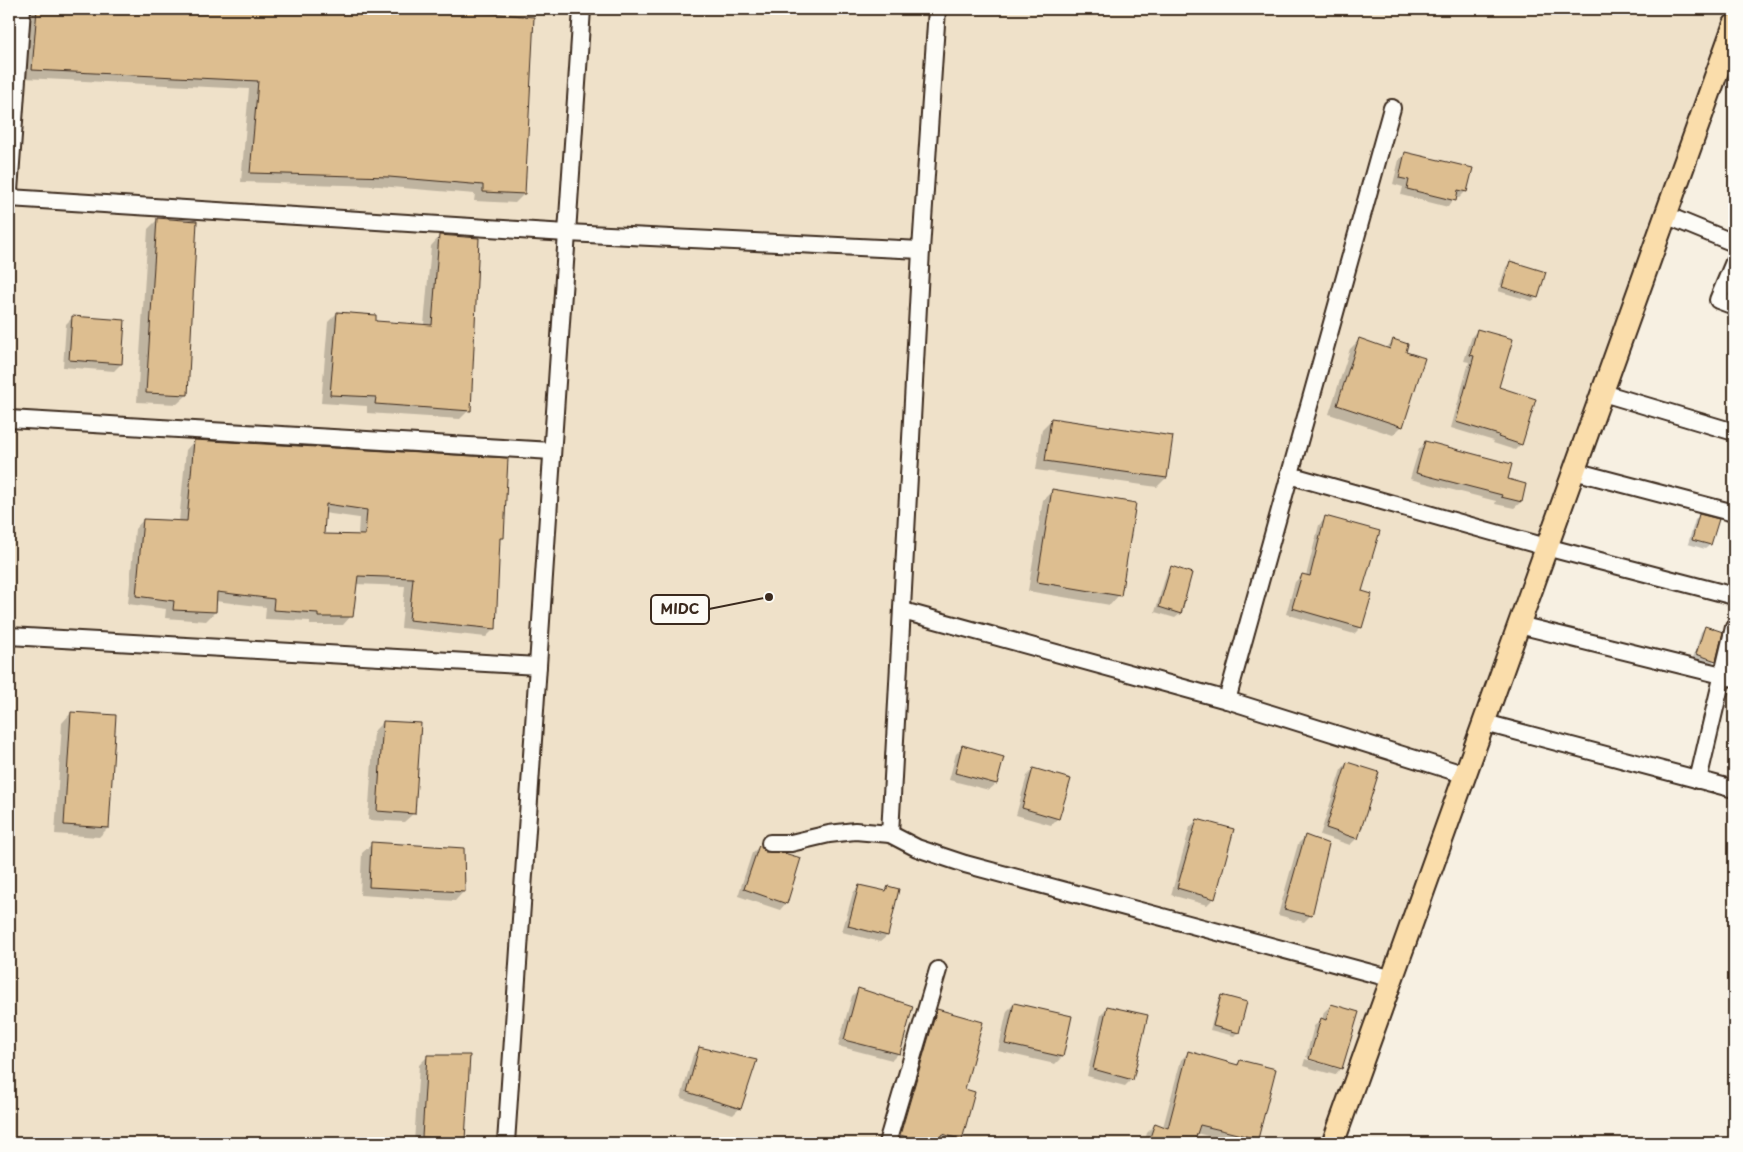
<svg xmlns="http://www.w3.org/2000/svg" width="1743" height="1152" viewBox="0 0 1743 1152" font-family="'Playpen Sans',sans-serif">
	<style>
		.built { fill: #efe1c9 }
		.shadow { fill: #0003; fill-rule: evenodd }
		.building { fill: #ddbe90; stroke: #3b2a1e; fill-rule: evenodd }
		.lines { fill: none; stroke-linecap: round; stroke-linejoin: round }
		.minor-casing { stroke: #3b2a1e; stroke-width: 20 }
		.major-casing { stroke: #3b2a1e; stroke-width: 25 }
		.minor { stroke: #fdfcf7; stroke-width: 16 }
		.major { stroke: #faddab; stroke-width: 21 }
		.leader { fill: none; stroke: #3b2a1e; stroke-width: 2 }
		.callout-dot { fill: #3b2a1e; stroke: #fdfcf7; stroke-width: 2 }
		.callout { fill: #fdfcf7; stroke: #3b2a1e; stroke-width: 2 }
		.callout-label { font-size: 14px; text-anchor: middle; font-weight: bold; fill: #3b2a1e }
	</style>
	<rect width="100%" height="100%" fill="#f7f0e2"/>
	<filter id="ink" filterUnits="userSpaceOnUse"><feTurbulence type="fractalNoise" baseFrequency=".02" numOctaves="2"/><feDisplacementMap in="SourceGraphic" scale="10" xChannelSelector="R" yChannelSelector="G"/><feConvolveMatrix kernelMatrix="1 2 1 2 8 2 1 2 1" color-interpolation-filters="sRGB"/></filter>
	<g filter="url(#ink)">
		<!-- built -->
		<polygon class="built" points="9,9 1734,9 1734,25 1333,1143 9,1143"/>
		<!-- shadow -->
		<g class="shadow">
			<polygon points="29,9 423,9 533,18 524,194 515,203 474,201 475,194 379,186 241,182 249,89 23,78"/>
			<polygon points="1406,153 1466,191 1459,198 1455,197 1448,207 1401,195 1403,187 1393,184 1399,160"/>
			<polygon points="158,219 187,395 177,404 137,402 148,229"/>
			<polygon points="440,236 469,410 460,419 367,413 367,406 321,403 328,322 337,313 375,322 424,325 431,246"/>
			<polygon points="1510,263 1544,273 1536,298 1536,296 1500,285 1506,267"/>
			<polygon points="1500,287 1536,298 1532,301 1498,291"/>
			<polygon points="73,317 121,364 114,371 63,367 66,324"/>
			<polygon points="1478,330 1497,388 1521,444 1515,450 1493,443 1494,441 1451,428 1469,362 1464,361 1472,336"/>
			<polygon points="1359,340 1386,348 1394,340 1404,353 1402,426 1393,435 1329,414 1350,349"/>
			<polygon points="1051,420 1166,478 1157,487 1036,470 1042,429"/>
			<path d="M194,441l308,96 -3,4 -4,87 -9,9 -85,-9 4,-42 -50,-2 -4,32 -8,9h-33v-4l-45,-2 1,-12 -51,-6v11l-9,9 -41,-3 1,-9 -38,-5 7,-75 8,-9 36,2 7,-72zM324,513l35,5 -1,18 -35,-1z"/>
			<polygon points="1426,442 1507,480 1521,502 1514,508 1495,504 1496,501 1410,479 1419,449"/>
			<polygon points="1052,491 1119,595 1110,605 1028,591 1043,500"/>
			<polygon points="1699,516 1717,520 1710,545 1705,549 1688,544 1695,520"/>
			<polygon points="1326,518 1360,592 1361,627 1354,634 1286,614 1295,582 1302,575 1306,576 1319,525"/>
			<polygon points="1171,568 1190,574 1180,614 1175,618 1155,612 1167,572"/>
			<polygon points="1705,627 1715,660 1710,664 1693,658 1701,632"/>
			<polygon points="71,713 108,828 99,837 55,834 62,723"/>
			<polygon points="383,722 414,813 404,822 368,820 374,731"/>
			<polygon points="963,747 996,784 989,790 949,780 956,754"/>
			<polygon points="1347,763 1357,838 1350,845 1320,835 1341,770"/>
			<polygon points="1034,769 1058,818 1051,825 1016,815 1027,776"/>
			<polygon points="1197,820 1214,898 1207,905 1171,895 1190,827"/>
			<polygon points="1305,837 1311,915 1304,922 1278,915 1298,844"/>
			<polygon points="372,844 464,891 455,901 360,895 362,853"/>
			<polygon points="759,847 786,903 780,910 738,896 752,853"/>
			<polygon points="859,886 884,892 888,887 887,936 880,942 842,932 853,893"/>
			<polygon points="859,989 899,1053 892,1060 838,1046 852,996"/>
			<polygon points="1222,996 1238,1032 1234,1036 1210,1030 1218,1001"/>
			<polygon points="1014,1004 1071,1017 1062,1057 1055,1064 998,1051 1007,1011"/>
			<polygon points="1331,1005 1341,1068 1335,1075 1303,1066 1305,1059 1339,1069 1339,1067 1306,1057 1314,1026 1322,1020 1324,1012"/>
			<polygon points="1108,1008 1132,1079 1125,1086 1087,1076 1101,1015"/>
			<polygon points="937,1010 963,1089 961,1139 956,1143 893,1142 930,1018"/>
			<polygon points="700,1048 740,1108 733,1115 681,1098 693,1055"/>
			<polygon points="1189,1052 1236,1065 1240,1061 1257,1139 1252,1143 1236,1143 1196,1133 1193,1143 1144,1143 1147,1133 1155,1125 1163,1127 1181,1060"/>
			<polygon points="428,1056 464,1140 460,1143 414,1143 419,1065"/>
		</g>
		<!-- building -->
		<g class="building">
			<polygon points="37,9 444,9 534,17 525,194 483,192 483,185 389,177 250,173 258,81 32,70"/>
			<polygon points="1405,152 1473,168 1467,192 1458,190 1456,201 1407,189 1409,180 1399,178"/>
			<polygon points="157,218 197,221 188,395 146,393"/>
			<polygon points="439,235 479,238 471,411 375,404 376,397 330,395 337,312 376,315 376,321 432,325"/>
			<polygon points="1510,261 1546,272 1538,298 1502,287"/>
			<polygon points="72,316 125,320 122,364 69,360"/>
			<polygon points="1477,329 1513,339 1499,387 1536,399 1522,445 1498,437 1499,435 1456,422 1474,356 1470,355"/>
			<polygon points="1359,338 1390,349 1393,339 1408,344 1406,352 1425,358 1403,427 1337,405"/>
			<polygon points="1051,418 1173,436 1167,478 1045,461"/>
			<path d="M194,440l314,18 -4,80h-4l-4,91 -87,-9 4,-42 -55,-2 -5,41h-35v-4l-45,-3 1,-11 -57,-7 -1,20 -43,-2 1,-9 -38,-5 7,-77 44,2zM326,504l41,6 -2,25 -41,-1z"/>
			<polygon points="1425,441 1512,464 1508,479 1526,484 1522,502 1501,497 1502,495 1416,473"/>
			<polygon points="1052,489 1136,503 1121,596 1037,582"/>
			<polygon points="1699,514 1719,519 1711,545 1692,540"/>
			<polygon points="1325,516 1380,531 1362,591 1372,594 1362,628 1292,608 1302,574 1310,576"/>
			<polygon points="1171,566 1192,573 1181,614 1159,607"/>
			<polygon points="1705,626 1723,632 1716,661 1696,654"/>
			<polygon points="71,712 116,715 109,828 64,825"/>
			<polygon points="383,721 421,723 415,814 377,811"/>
			<polygon points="962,745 1004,757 997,784 955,773"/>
			<polygon points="1347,762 1379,772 1358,839 1326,828"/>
			<polygon points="1033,768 1071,779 1059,819 1022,808"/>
			<polygon points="1197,819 1234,829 1215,899 1177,888"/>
			<polygon points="1305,835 1329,844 1312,916 1284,909"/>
			<polygon points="371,842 464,848 465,892 369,887"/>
			<polygon points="759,845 765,852 784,853 801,858 787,904 744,889"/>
			<polygon points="859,885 886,891 888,886 899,889 888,936 848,926"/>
			<polygon points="858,988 913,1006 900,1054 844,1040"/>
			<polygon points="1221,995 1247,1002 1239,1033 1213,1026"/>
			<polygon points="1014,1003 1072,1016 1063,1057 1005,1044"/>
			<polygon points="1331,1004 1359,1012 1342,1069 1309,1059 1321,1018 1326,1020"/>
			<polygon points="1107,1006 1148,1015 1133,1080 1093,1069"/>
			<polygon points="937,1009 983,1022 965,1089 975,1092 962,1140 943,1134 936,1143 930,1143 900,1135"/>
			<polygon points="699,1047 757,1060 741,1109 687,1092"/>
			<polygon points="1188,1051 1238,1065 1240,1060 1276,1069 1258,1139 1200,1125 1194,1143 1148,1143 1155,1123 1168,1128"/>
			<polygon points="427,1055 470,1055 465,1140 422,1137"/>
		</g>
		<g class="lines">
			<!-- minor casing -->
			<g class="minor-casing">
				<g id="minor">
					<polyline points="1392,108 1227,700 1466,775"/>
					<polyline points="9,191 22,9"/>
					<polyline points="9,198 567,233 921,250"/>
					<polyline points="1668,216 1734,243"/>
					<polyline points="1734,262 1718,300 1734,306"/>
					<polyline points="1603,393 1734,432"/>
					<polyline points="9,419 552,451"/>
					<polyline points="1574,471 1734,513"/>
					<polyline points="1289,475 1546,547 1734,596"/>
					<polyline points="903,611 1227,700"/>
					<polyline points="1519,625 1734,678"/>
					<polyline points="9,636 538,666"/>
					<polyline points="1485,723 1734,789"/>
					<polyline points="1698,780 1734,627"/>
					<polyline points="890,834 921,250 937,9"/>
					<polyline points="770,843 791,843 829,834 855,831 890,834 917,848 965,864 1393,979"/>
					<polyline points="506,1143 582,9"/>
					<polyline points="887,1143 938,970"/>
				</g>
			</g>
			<!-- major casing -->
			<g class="major-casing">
				<polyline id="major" points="1333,1143 1734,25"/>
			</g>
			<!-- minor -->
			<use href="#minor" class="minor"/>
			<!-- major -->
			<use href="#major" class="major"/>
		</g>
	</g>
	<!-- callouts -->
	<path class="leader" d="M769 597L709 609"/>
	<circle class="callout-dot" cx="769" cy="597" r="5"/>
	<rect class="callout" x="651" y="595" width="58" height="29" rx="5"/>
	<g class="callout-label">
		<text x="680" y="614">MIDC</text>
	</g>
	<!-- margin -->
	<rect width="1743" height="1152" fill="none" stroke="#fdfcf7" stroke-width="30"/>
	<rect x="15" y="15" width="1713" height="1122" fill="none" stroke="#3b2a1e" stroke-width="2" filter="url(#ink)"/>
</svg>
